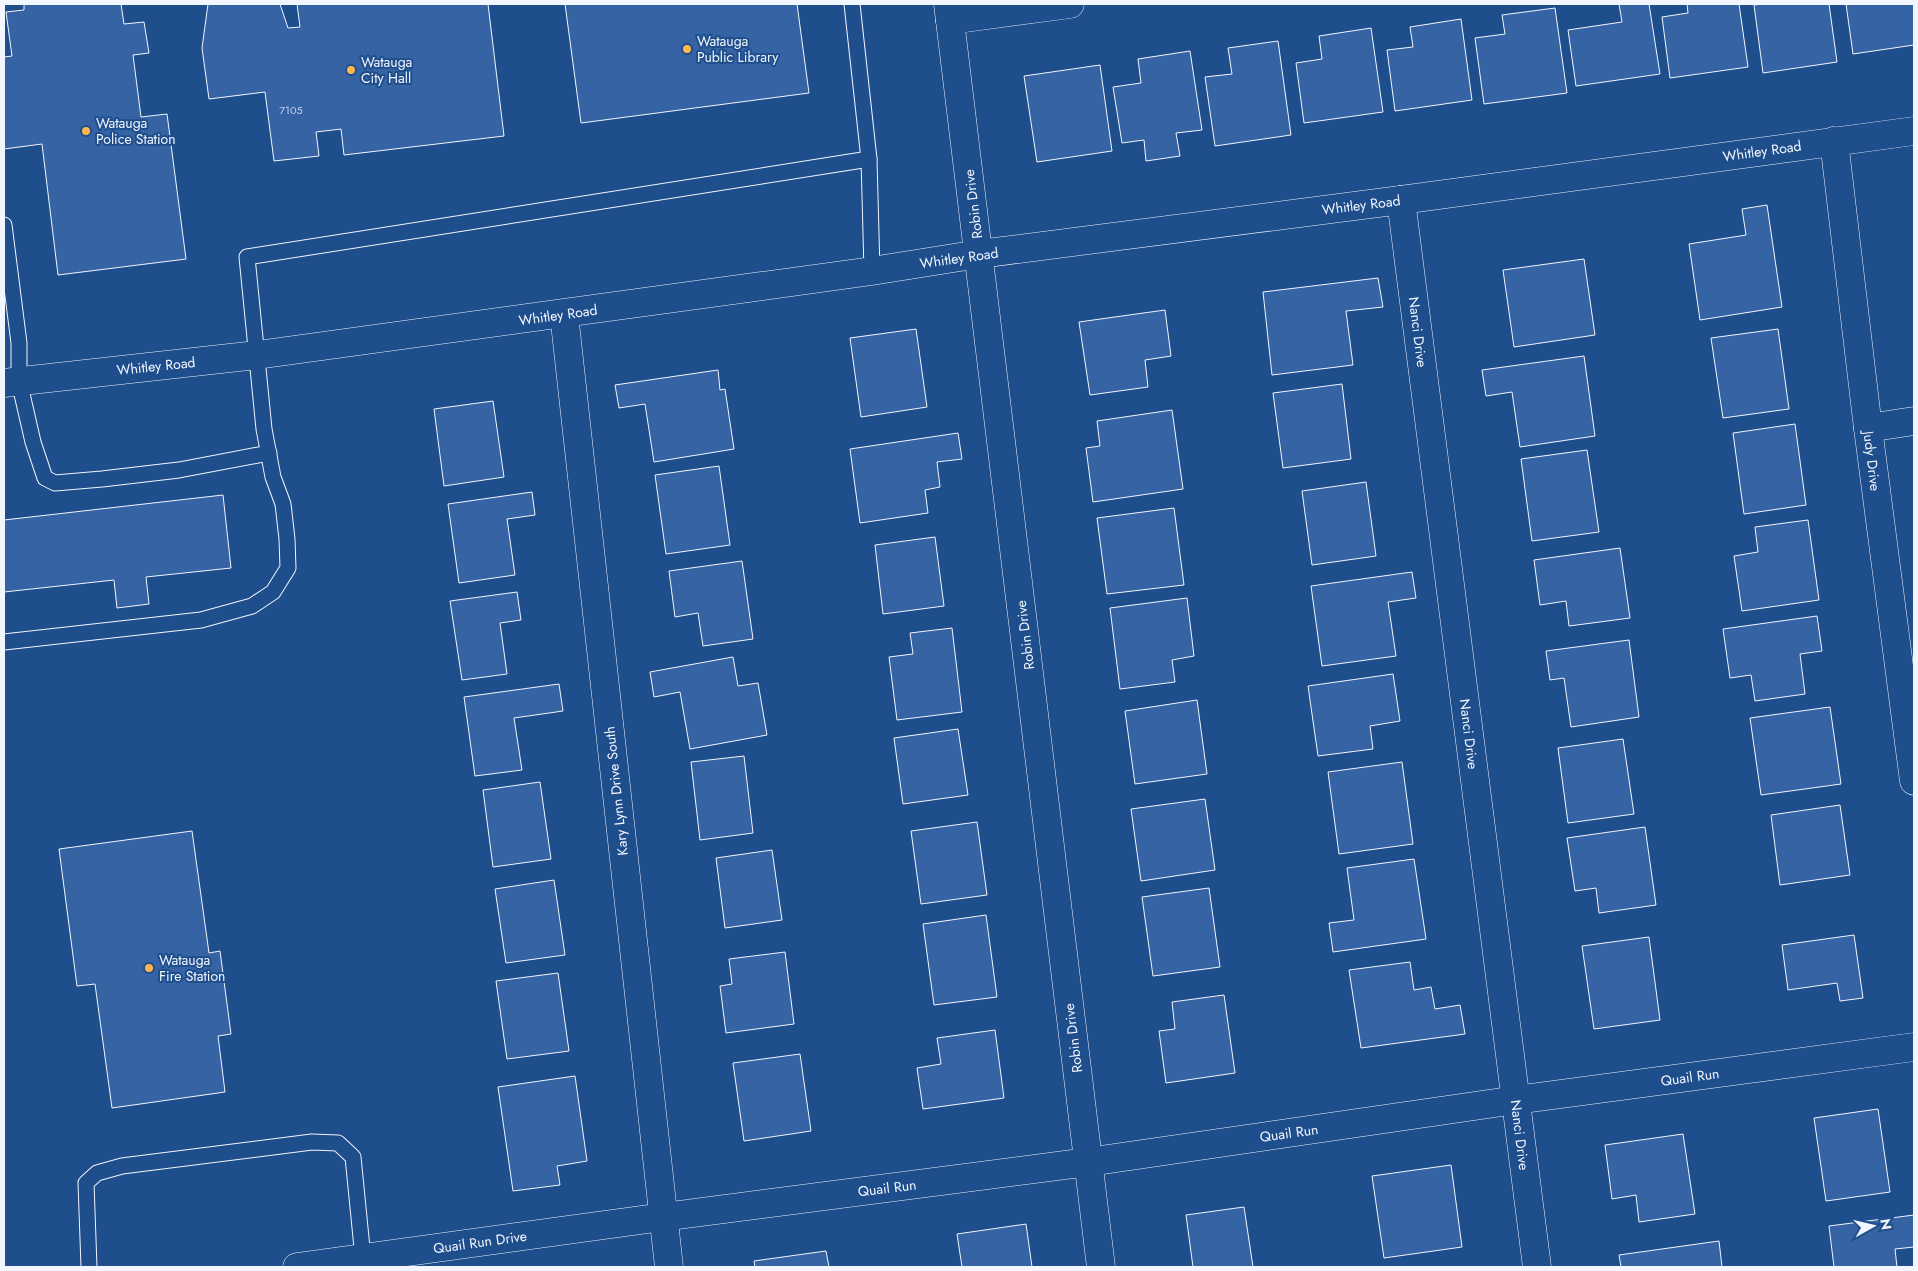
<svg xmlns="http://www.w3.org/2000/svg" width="1918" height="1271" viewBox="0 0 1918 1271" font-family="Jost,sans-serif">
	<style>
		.building { fill: #3563a3; stroke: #f2f6ff }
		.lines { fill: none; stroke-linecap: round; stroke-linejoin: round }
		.service-casing { stroke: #f2f6ff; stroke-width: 17 }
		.minor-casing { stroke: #f2f6ff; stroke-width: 29 }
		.tertiary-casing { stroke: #f2f6ff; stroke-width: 29 }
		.service { stroke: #1f4e8c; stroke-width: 15 }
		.minor { stroke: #1f4e8c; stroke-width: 28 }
		.tertiary { stroke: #1f4e8c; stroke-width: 28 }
		.poi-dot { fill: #ffb74d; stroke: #1f4e8c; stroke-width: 2 }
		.labels { text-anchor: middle; stroke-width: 4; stroke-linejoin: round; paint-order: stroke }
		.number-label { font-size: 11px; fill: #c3d1e8 }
		.poi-label { font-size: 14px; fill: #f2f6ff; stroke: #1f4e8c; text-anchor: start }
		.street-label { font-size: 14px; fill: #f2f6ff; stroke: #1f4e8c }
	</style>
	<rect width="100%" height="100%" fill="#1f4e8c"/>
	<!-- building -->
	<g class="building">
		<polygon points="24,4 121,4 124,24 144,22 149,53 133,55 141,117 167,114 186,259 58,275 42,144 4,149 4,57 12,56 6,12 24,10"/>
		<polygon points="208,4 280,4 288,28 300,27 297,4 488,4 504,136 344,155 341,129 316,132 319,156 274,161 265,92 209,99 202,48"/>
		<polygon points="565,4 797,4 809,93 581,123"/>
		<polygon points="1619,4 1649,4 1660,74 1576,86 1568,30 1622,22"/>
		<polygon points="1687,4 1739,4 1748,67 1670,78 1662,17 1688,13"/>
		<polygon points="1763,4 1829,4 1837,62 1763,73 1754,5"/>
		<polygon points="1846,4 1914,4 1914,45 1853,54"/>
		<polygon points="1555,8 1567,93 1484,104 1475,38 1505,34 1502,15"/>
		<polygon points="1461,19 1472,100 1395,111 1387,50 1413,47 1410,27"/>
		<polygon points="1371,28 1383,112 1304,123 1296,63 1322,59 1319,36"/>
		<polygon points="1278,41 1291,135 1215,146 1205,77 1232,74 1228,48"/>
		<polygon points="1190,51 1202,130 1176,133 1180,156 1146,161 1144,140 1122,143 1113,87 1141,83 1138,59"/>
		<polygon points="1100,65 1112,151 1037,162 1024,76"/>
		<polygon points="1767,205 1782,307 1700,320 1689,244 1746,235 1742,209"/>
		<polygon points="1584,259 1595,335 1514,347 1503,270"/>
		<polygon points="1378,278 1383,307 1346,311 1353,365 1272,375 1263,292"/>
		<polygon points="1165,310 1171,356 1145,360 1148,387 1090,395 1079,322"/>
		<polygon points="916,329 927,407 861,417 850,338"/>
		<polygon points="1778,329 1789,409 1723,418 1711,338"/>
		<polygon points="1584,356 1595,436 1520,447 1512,392 1486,396 1482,370"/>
		<polygon points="718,370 720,390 725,389 734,449 654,462 645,404 619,408 615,385"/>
		<polygon points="1342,384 1351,459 1283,468 1273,393"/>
		<polygon points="493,401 504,477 444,486 434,409"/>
		<polygon points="1172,410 1183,489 1093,502 1086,448 1100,446 1097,421"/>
		<polygon points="1795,424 1806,505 1744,514 1733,433"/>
		<polygon points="958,433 962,459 937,462 940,487 925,490 928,513 860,523 850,449"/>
		<polygon points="1587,450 1599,532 1532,541 1521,459"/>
		<polygon points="719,466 730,545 666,554 655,475"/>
		<polygon points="1366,482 1376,556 1312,565 1302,491"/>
		<polygon points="532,492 535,515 507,519 515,575 459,583 448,504"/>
		<polygon points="223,495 231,568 146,577 149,604 117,608 114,580 4,592 4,520"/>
		<polygon points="1174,508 1184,585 1107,594 1097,518"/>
		<polygon points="1808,520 1819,600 1742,611 1734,556 1758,552 1755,527"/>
		<polygon points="935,537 944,606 883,614 875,545"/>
		<polygon points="1620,548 1630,618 1569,626 1566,601 1540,605 1534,560"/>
		<polygon points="742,561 753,639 703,646 698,613 675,617 669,571"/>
		<polygon points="1412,572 1416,598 1388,602 1396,656 1322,666 1311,586"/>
		<polygon points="517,592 521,620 500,623 507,674 462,680 450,601"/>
		<polygon points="1187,598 1194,656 1172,660 1175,682 1120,689 1110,608"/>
		<polygon points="1817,616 1822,651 1800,654 1805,694 1755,701 1751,675 1730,678 1723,629"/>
		<polygon points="952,628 962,712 897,720 889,657 913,654 910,633"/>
		<polygon points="1629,640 1639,717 1571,727 1564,678 1550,680 1546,651"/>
		<polygon points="733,657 738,686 758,683 767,735 690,749 680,692 654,697 650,672"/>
		<polygon points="1393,674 1400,721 1370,726 1373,749 1318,756 1308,686"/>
		<polygon points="559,684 563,711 514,718 522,770 475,776 464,697"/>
		<polygon points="1197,700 1207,774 1135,784 1125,711"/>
		<polygon points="1830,707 1841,784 1761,795 1750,718"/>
		<polygon points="958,729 968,795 903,804 894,738"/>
		<polygon points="1623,739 1634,814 1568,823 1558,748"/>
		<polygon points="744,756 753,833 700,840 691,762"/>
		<polygon points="1402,762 1413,844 1339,854 1328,772"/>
		<polygon points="540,782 551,859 493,867 483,790"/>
		<polygon points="1205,799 1215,870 1141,881 1131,809"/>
		<polygon points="1840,805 1850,875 1780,885 1771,815"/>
		<polygon points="977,822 987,895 921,904 911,831"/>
		<polygon points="1645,827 1656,905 1599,913 1596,888 1575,891 1567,838"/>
		<polygon points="192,831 209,953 220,951 231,1034 218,1036 225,1092 112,1108 95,984 77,986 59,849"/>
		<polygon points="772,850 782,920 725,928 716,858"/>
		<polygon points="1414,859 1426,939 1333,952 1329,923 1354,920 1347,868"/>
		<polygon points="554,880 565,955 506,963 495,889"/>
		<polygon points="1209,888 1220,967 1153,976 1142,897"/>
		<polygon points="986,915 997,997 934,1005 923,924"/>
		<polygon points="1854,935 1863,998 1840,1001 1837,983 1788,990 1782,945"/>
		<polygon points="1649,937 1660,1020 1594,1029 1582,946"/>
		<polygon points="785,952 794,1024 726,1033 720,986 732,984 729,959"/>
		<polygon points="1410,962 1414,990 1431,987 1435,1009 1460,1005 1465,1034 1361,1048 1349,970"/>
		<polygon points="558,973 569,1051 507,1059 496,981"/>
		<polygon points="1224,995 1235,1073 1166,1083 1159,1031 1175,1029 1172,1002"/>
		<polygon points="995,1030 1004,1098 923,1109 917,1068 941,1064 937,1038"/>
		<polygon points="800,1054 811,1131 744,1141 733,1063"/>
		<polygon points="575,1076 587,1161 557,1166 560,1185 513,1191 498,1087"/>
		<polygon points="1878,1109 1890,1192 1826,1201 1814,1118"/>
		<polygon points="1683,1134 1695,1214 1639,1222 1636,1195 1612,1199 1605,1145"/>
		<polygon points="1451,1165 1462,1247 1384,1258 1372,1176"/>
		<polygon points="1244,1207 1253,1267 1193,1267 1186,1215"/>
		<polygon points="1914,1215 1914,1247 1895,1249 1897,1267 1834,1267 1829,1226"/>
		<polygon points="1026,1224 1032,1267 962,1267 957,1234"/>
		<polygon points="1719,1241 1722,1267 1621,1267 1619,1255"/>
		<polygon points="826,1251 829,1267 755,1267 754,1261"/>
	</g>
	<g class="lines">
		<!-- service casing -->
		<g class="service-casing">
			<g id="service">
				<polyline points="852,4 869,159 872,271"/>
				<polyline points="4,225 19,343 19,381 33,442 45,478 55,483 102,479 179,470 269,453"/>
				<polyline points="4,642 201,620 252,606 273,592 288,568 287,539 283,504 273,477 264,429 247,257 869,159"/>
				<polyline points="89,1267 86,1183 97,1173 122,1166 312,1142 338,1143 353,1157 363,1258"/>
			</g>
		</g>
		<!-- minor casing -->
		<g class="minor-casing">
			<g id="minor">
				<polyline points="948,4 1101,1267"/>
				<polyline points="950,20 1070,4"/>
				<polyline points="1834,141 1868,428 1914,781"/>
				<polyline points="1401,200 1537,1267"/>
				<polyline points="564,314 669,1267"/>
				<polyline points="1868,428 1914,421"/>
				<polyline points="297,1267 663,1217 1088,1162 1516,1100 1914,1047"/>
			</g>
		</g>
		<!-- tertiary casing -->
		<g class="tertiary-casing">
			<polyline id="tertiary" points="4,383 257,355 872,271 979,254 1401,200 1914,131"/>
		</g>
		<!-- service -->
		<use href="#service" class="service"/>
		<!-- minor -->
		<use href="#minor" class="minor"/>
		<!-- tertiary -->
		<use href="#tertiary" class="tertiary"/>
	</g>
	<!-- markers -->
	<g class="poi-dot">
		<circle cx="687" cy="49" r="5"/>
		<circle cx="351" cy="70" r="5"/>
		<circle cx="86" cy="131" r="5"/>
		<circle cx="149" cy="968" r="5"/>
	</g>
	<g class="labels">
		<!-- number labels -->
		<g class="number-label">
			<text x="291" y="114">7105</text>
		</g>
		<!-- poi labels -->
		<g class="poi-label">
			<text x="697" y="46">Watauga<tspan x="697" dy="16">Public Library</tspan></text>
			<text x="361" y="67">Watauga<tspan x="361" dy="16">City Hall</tspan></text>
			<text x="96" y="128">Watauga<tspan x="96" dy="16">Police Station</tspan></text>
			<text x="159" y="965">Watauga<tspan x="159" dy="16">Fire Station</tspan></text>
		</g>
		<!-- street labels -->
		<g class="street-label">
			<text transform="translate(1762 151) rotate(-8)" y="5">Whitley Road</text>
			<text transform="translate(973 204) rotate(-97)" y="5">Robin Drive</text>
			<text transform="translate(1361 205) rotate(-7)" y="5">Whitley Road</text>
			<text transform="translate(959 258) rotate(-8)" y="5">Whitley Road</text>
			<text transform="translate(558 315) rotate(-8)" y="5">Whitley Road</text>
			<text transform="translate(1418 332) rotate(83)" y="5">Nanci Drive</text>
			<text transform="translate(156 366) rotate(-6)" y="5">Whitley Road</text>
			<text transform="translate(1872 461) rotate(83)" y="5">Judy Drive</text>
			<text transform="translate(1025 635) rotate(-97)" y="5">Robin Drive</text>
			<text transform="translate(1469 734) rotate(83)" y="5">Nanci Drive</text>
			<text transform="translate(616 791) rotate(-96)" y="5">Kary Lynn Drive South</text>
			<text transform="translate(1073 1038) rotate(-97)" y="5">Robin Drive</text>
			<text transform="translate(1690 1077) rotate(-8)" y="5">Quail Run</text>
			<text transform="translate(1289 1133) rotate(-8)" y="5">Quail Run</text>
			<text transform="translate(1520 1135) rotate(83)" y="5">Nanci Drive</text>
			<text transform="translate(887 1188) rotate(-7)" y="5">Quail Run</text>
			<text transform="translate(480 1242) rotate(-8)" y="5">Quail Run Drive</text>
		</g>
	</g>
	<!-- border -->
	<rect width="1918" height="1271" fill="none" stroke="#f2f6ff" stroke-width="10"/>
	<!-- north arrow -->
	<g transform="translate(1873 1226) rotate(82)" stroke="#1f4e8c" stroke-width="4" paint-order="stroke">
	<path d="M0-4L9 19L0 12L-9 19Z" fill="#f2f6ff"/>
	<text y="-8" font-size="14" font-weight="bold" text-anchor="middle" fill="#f2f6ff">N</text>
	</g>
</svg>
